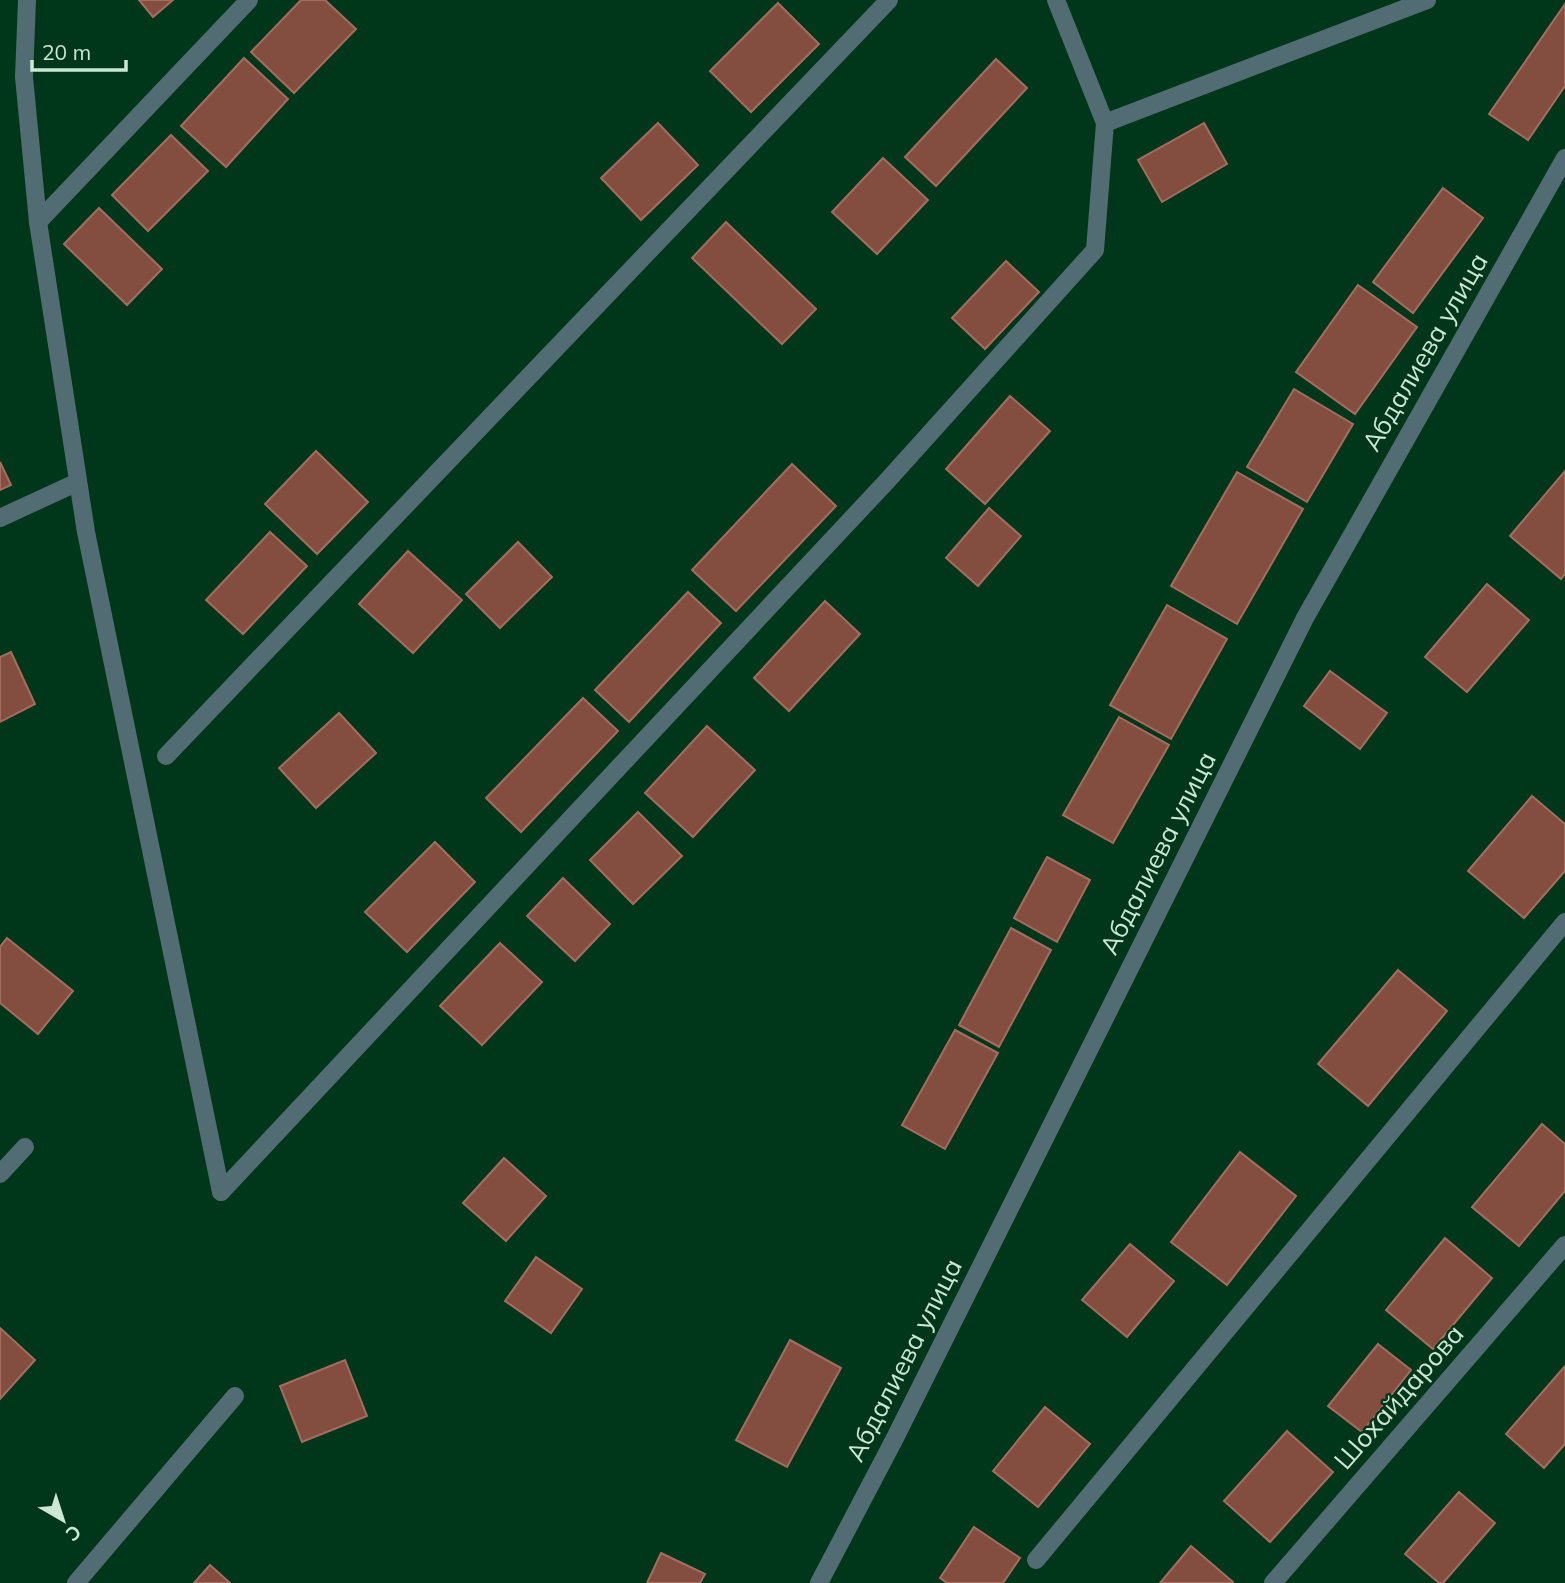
<svg xmlns="http://www.w3.org/2000/svg" width="1565" height="1583" viewBox="0 0 1565 1583" font-family="Mulish,sans-serif">
	<style>
		.building { fill: #834e40; stroke: #a56d5f; stroke-width: 2 }
		.lines { fill: none; stroke-linecap: round; stroke-linejoin: round }
		.minor { stroke: #516d73; stroke-width: 18 }
		.labels { text-anchor: middle; stroke-width: 5; stroke-linejoin: round; paint-order: stroke }
		.street-label { font-size: 26px; fill: #cde7d4; stroke: #00361a }
	</style>
	<rect width="100%" height="100%" fill="#00361a"/>
	<!-- building -->
	<g class="building">
		<polygon points="139,0 173,0 153,17"/>
		<polygon points="301,0 325,0 356,29 294,93 251,52"/>
		<polygon points="778,3 819,44 751,112 710,71"/>
		<polygon points="1565,4 1565,86 1528,140 1489,114"/>
		<polygon points="244,58 288,99 226,167 181,126"/>
		<polygon points="996,59 1027,88 936,186 905,157"/>
		<polygon points="658,123 698,165 641,220 601,178"/>
		<polygon points="1204,123 1227,164 1162,202 1138,160"/>
		<polygon points="171,135 208,171 148,231 112,195"/>
		<polygon points="883,158 928,200 877,254 832,212"/>
		<polygon points="1443,188 1483,218 1413,313 1373,282"/>
		<polygon points="99,208 162,269 127,305 64,244"/>
		<polygon points="726,222 816,309 782,344 692,258"/>
		<polygon points="1006,261 1039,292 985,349 952,318"/>
		<polygon points="1358,285 1417,327 1355,414 1296,372"/>
		<polygon points="1294,389 1353,424 1307,502 1247,467"/>
		<polygon points="1010,396 1050,431 985,504 946,469"/>
		<polygon points="316,451 368,502 317,554 265,504"/>
		<polygon points="0,462 11,485 0,490"/>
		<polygon points="792,464 836,506 736,611 692,570"/>
		<polygon points="1565,471 1565,574 1561,579 1510,536"/>
		<polygon points="1237,472 1303,509 1237,624 1171,586"/>
		<polygon points="989,508 1021,536 978,586 946,558"/>
		<polygon points="270,532 307,566 243,634 206,600"/>
		<polygon points="518,542 552,577 500,628 466,594"/>
		<polygon points="408,551 462,600 413,653 359,604"/>
		<polygon points="1487,584 1529,620 1467,692 1425,657"/>
		<polygon points="688,592 721,623 629,722 595,690"/>
		<polygon points="825,601 860,634 789,711 754,678"/>
		<polygon points="1167,605 1227,639 1171,739 1110,705"/>
		<polygon points="11,652 35,704 0,722 0,657"/>
		<polygon points="1330,671 1387,713 1360,749 1304,706"/>
		<polygon points="583,698 618,731 521,832 486,798"/>
		<polygon points="339,713 376,753 316,808 279,768"/>
		<polygon points="1119,717 1169,745 1113,843 1063,815"/>
		<polygon points="707,726 755,770 693,837 645,793"/>
		<polygon points="1532,796 1565,824 1565,871 1524,918 1468,871"/>
		<polygon points="638,812 682,856 633,904 590,860"/>
		<polygon points="435,842 475,882 407,952 365,912"/>
		<polygon points="1047,857 1090,880 1057,942 1014,918"/>
		<polygon points="563,878 610,924 575,961 527,916"/>
		<polygon points="1011,928 1051,950 999,1047 959,1025"/>
		<polygon points="7,938 73,991 38,1034 0,1003 0,947"/>
		<polygon points="500,943 542,982 482,1045 440,1006"/>
		<polygon points="1398,970 1447,1011 1368,1106 1318,1064"/>
		<polygon points="955,1030 998,1053 945,1149 902,1125"/>
		<polygon points="1542,1124 1565,1144 1565,1191 1519,1246 1472,1207"/>
		<polygon points="1240,1152 1296,1196 1227,1285 1171,1242"/>
		<polygon points="504,1158 546,1196 506,1241 463,1203"/>
		<polygon points="1445,1238 1492,1278 1433,1349 1386,1310"/>
		<polygon points="1130,1244 1174,1281 1127,1337 1082,1300"/>
		<polygon points="536,1257 582,1289 551,1333 505,1301"/>
		<polygon points="0,1328 35,1360 0,1399"/>
		<polygon points="790,1340 841,1368 787,1467 736,1440"/>
		<polygon points="1378,1344 1411,1370 1362,1432 1328,1406"/>
		<polygon points="345,1360 367,1416 302,1442 280,1386"/>
		<polygon points="1565,1366 1565,1444 1544,1468 1506,1434"/>
		<polygon points="1045,1407 1090,1444 1038,1507 993,1471"/>
		<polygon points="1287,1431 1333,1472 1270,1542 1224,1501"/>
		<polygon points="1459,1492 1495,1523 1443,1583 1439,1583 1405,1554"/>
		<polygon points="974,1527 1020,1558 1003,1583 947,1583 940,1578"/>
		<polygon points="1191,1546 1233,1582 1232,1583 1160,1583"/>
		<polygon points="661,1553 705,1574 700,1583 647,1583"/>
		<polygon points="210,1565 230,1583 194,1583"/>
	</g>
	<g class="lines">
		<!-- minor -->
		<g class="minor">
			<polyline points="27,0 24,77 38,222 86,532 221,1192"/>
			<polyline points="1105,123 1427,0"/>
			<polyline points="38,222 249,0"/>
			<polyline points="0,518 78,482"/>
			<polyline points="166,756 889,0"/>
			<polyline points="0,1174 25,1147"/>
			<polyline points="221,1192 887,481 1095,250 1105,123 1056,0"/>
			<polyline points="1036,1560 1565,922"/>
			<polyline points="76,1583 235,1396"/>
			<polyline points="819,1583 895,1438 1305,618 1565,158"/>
			<polyline points="1273,1583 1565,1245"/>
		</g>
	</g>
	<g class="labels">
		<!-- street labels -->
		<g class="street-label">
			<text transform="translate(1425 352) rotate(-60)" y="9">Абдалиева улица</text>
			<text transform="translate(1158 853) rotate(-63)" y="9">Абдалиева улица</text>
			<text transform="translate(904 1360) rotate(-63)" y="9">Абдалиева улица</text>
			<text transform="translate(1399 1397) rotate(-49)" y="9">Шохайдарова</text>
		</g>
	</g>
	<!-- north arrow -->
	<g transform="translate(63 1520) rotate(141)" stroke="#00361a" stroke-width="5" paint-order="stroke">
	<path d="M0-5L12 26L0 18L-12 26Z" fill="#cde7d4"/>
	<text y="-10" font-size="19" font-weight="bold" text-anchor="middle" fill="#cde7d4">С</text>
	</g>
	<!-- scale -->
	<path d="M32 60v10h94v-10" fill="none" stroke="#cde7d4" stroke-width="3.5"/>
	<text x="42" y="60" font-size="21" fill="#cde7d4" stroke="#00361a" stroke-width="5" paint-order="stroke">20 m</text>
</svg>
